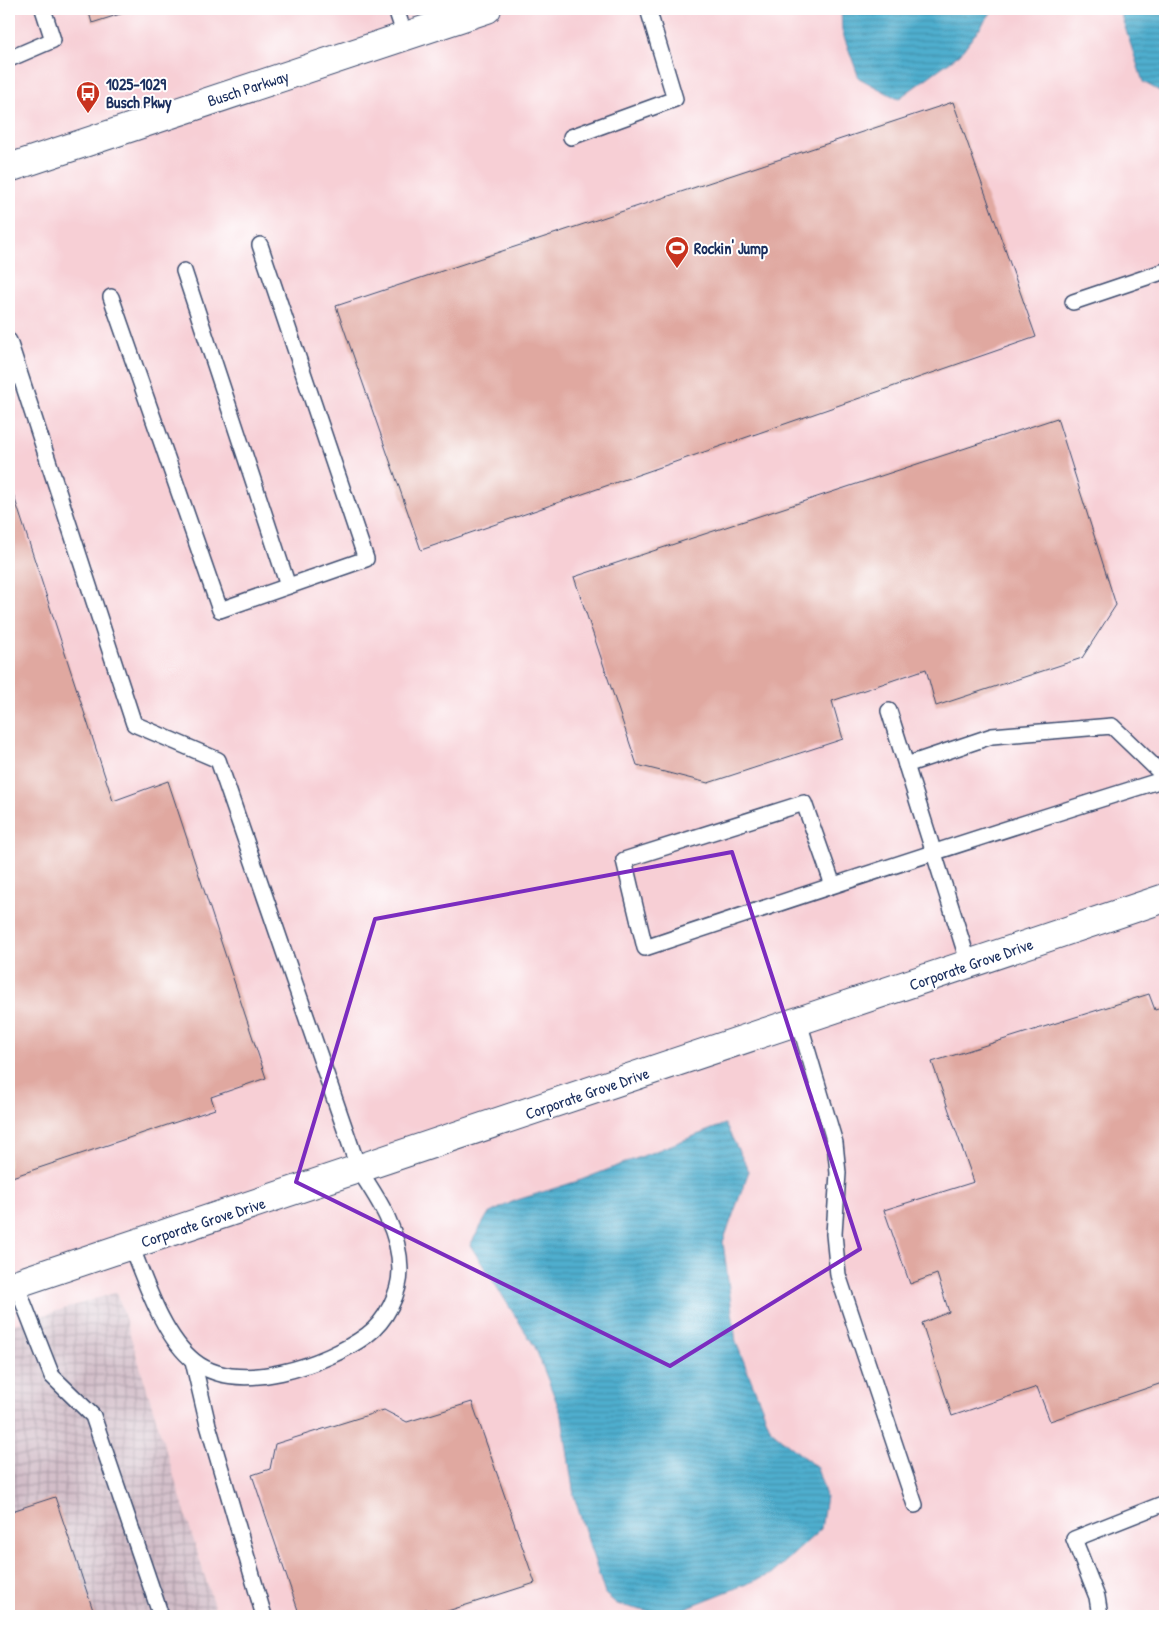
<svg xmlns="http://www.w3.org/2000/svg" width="1174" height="1625" viewBox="0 0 1174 1625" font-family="'Patrick Hand',sans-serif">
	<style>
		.built { fill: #f7cfd5 }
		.industrial { fill: url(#industrial-grid) }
		.water { fill: url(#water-rules); stroke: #356e96 }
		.building { fill: #e0a8a0 }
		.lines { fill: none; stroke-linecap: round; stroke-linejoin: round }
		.service-casing { stroke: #3a4a6d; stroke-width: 18 }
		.minor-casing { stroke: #3a4a6d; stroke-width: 30 }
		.tertiary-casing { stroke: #3a4a6d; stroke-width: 30 }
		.service { stroke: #fff; stroke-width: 15 }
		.minor { stroke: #fff; stroke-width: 28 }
		.tertiary { stroke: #fff; stroke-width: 28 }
		.marked { fill: none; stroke: #7b2cbf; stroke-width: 4; stroke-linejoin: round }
		.labels { text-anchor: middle; stroke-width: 4; stroke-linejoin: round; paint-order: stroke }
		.poi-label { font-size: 16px; font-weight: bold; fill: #1b2f5e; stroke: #fff; text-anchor: start }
		.street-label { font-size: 16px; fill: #1b2f5e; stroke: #fff }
	</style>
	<defs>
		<pattern id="industrial-grid" width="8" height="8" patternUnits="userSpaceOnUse" patternTransform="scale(1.25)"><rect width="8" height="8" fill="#d2bdc8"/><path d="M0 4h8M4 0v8" fill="none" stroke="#aa9aa6"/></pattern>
		<pattern id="water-rules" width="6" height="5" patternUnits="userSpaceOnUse" patternTransform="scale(1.25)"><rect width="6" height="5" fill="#4faece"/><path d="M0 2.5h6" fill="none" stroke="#418eaa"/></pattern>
	</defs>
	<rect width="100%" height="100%" fill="#fff"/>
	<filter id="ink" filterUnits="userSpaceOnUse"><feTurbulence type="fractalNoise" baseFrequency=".02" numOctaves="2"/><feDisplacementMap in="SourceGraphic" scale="10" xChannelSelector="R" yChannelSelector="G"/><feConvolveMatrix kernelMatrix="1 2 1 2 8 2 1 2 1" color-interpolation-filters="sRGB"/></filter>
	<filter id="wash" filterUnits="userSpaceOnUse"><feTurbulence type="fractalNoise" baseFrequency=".0096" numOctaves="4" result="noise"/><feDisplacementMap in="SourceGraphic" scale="20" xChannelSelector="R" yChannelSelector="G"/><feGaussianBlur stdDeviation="1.12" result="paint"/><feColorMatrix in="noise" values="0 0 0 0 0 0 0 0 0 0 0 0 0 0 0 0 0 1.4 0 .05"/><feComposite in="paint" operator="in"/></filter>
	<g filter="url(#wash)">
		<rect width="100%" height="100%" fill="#eae2c1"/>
		<!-- built -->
		<rect class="built" x="9" y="9" width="1156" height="1607"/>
		<!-- industrial -->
		<polygon class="industrial" points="117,1292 217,1616 9,1616 9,1326"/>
		<!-- water -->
		<g class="water">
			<polygon points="841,9 994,9 960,54 898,99 859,78 842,31"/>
			<polygon points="1119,9 1165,9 1165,94 1143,82"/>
			<polygon points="725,1124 749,1171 723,1242 736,1342 771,1430 817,1468 826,1496 821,1529 772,1574 665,1616 617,1604 605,1594 574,1496 562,1416 535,1347 470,1245 488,1214 514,1201 581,1180"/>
		</g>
		<g id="blocks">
			<!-- building -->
			<g class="building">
				<polygon points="88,9 136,9 92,23"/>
				<polygon points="953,102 1036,337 421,550 336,306"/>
				<polygon points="1057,418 1116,605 1082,658 936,706 926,669 832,701 843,739 708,783 637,765 574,577"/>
				<polygon points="9,481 113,801 168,781 266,1078 211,1097 215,1109 9,1178"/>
				<polygon points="1149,994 1155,1010 1165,1007 1165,1382 1050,1421 1037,1387 952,1416 922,1323 949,1312 937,1274 910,1284 884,1210 974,1182 932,1062"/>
				<polygon points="472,1402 535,1583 432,1616 429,1616 426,1609 403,1616 300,1616 252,1475 270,1469 275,1444 384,1410 407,1422"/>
				<polygon points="55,1497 95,1616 9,1616 9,1512"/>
			</g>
		</g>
	</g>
	<g filter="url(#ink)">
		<use href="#blocks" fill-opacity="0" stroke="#3a4a6d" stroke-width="1"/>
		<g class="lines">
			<!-- service casing -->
			<g class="service-casing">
				<g id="service">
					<polyline points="396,9 405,36"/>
					<polyline points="9,59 53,40 43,9"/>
					<polyline points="571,137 675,99 648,9"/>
					<polyline points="184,271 288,586"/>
					<polyline points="111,297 220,610 366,559 260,245"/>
					<polyline points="1073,302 1165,271"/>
					<path d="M9,341l125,383 84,36 141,410c20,30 41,62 41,100 0,23 -14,51 -33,65 -41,30 -129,61 -173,26 -31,-24 -49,-81 -63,-115"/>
					<polyline points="889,711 969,964"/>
					<polyline points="906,765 992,736 1112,726 1165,777"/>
					<path d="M833,885l-29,-82 -180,57 21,88c173,-58 346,-115 520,-169"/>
					<polyline points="799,1022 835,1143 838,1173 834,1234 838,1275 915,1505"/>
					<polyline points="16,1284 52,1376 93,1416 161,1616"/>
					<polyline points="193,1361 208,1425 264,1616"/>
					<polyline points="1100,1616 1097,1597 1074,1539 1165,1503"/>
				</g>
			</g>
			<!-- minor casing -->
			<g class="minor-casing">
				<polyline id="minor" points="9,1286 1165,898"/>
			</g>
			<!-- tertiary casing -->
			<g class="tertiary-casing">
				<polyline id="tertiary" points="9,168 487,9"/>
			</g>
			<!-- service -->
			<use href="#service" class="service"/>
			<!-- minor -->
			<use href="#minor" class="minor"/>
			<!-- tertiary -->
			<use href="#tertiary" class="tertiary"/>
		</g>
	</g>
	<!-- marked area -->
	<path class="marked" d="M732,852l128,397 -190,117 -374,-184 79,-263z"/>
	<!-- icons -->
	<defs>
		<g id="bus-pin" transform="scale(1.25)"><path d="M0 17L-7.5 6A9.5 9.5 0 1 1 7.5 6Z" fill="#c8321e" stroke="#fff"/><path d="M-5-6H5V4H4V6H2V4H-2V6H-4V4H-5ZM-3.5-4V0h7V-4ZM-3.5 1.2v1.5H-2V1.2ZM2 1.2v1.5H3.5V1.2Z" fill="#fff"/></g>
		<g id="stadium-pin" transform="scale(1.25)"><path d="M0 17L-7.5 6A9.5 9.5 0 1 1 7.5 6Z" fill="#c8321e" stroke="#fff"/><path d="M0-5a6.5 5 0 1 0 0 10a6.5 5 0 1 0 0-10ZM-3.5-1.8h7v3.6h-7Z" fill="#fff"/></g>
	</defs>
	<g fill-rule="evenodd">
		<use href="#bus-pin" x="88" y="93"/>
		<use href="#stadium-pin" x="677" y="248"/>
	</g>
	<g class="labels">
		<!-- poi labels -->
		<g class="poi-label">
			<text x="106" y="90">1025-1029<tspan x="106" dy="18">Busch Pkwy</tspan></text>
			<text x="694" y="254">Rockin' Jump</text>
		</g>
		<!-- street labels -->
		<g class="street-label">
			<text transform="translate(248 88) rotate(-18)" y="6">Busch Parkway</text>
			<text transform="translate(971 964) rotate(-19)" y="6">Corporate Grove Drive</text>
			<text transform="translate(587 1093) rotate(-19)" y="6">Corporate Grove Drive</text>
			<text transform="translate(203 1222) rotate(-18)" y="6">Corporate Grove Drive</text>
		</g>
	</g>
	<!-- margin -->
	<rect width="1174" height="1625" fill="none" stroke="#fff" stroke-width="30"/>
</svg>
